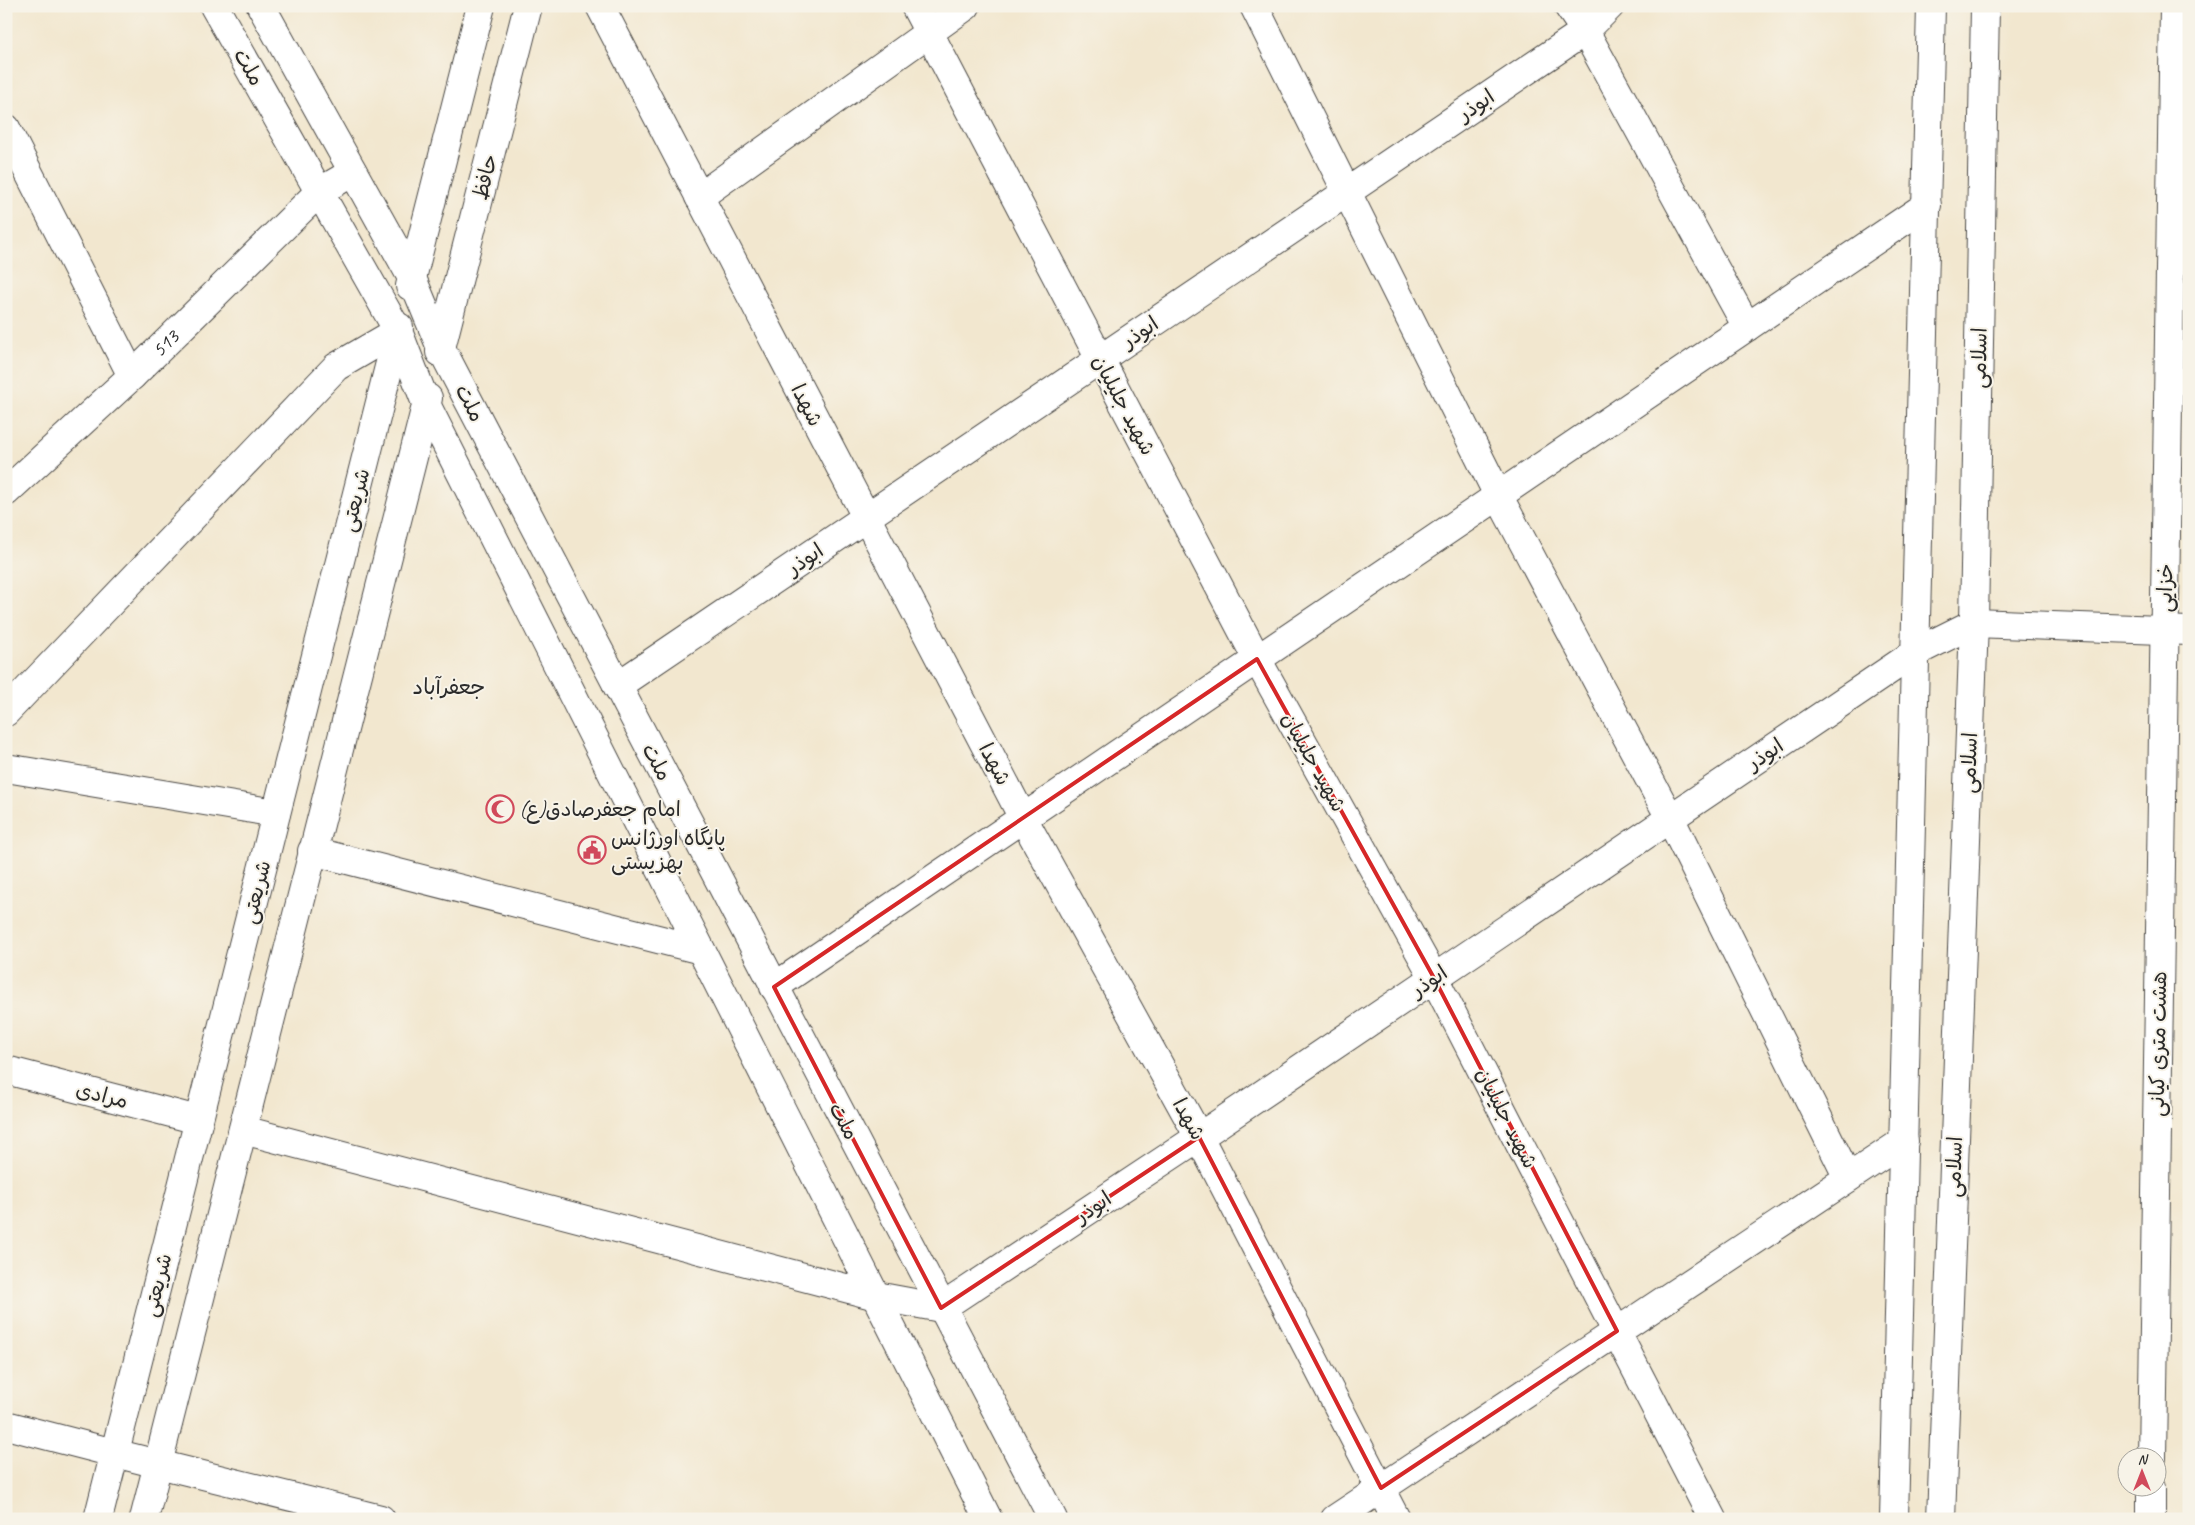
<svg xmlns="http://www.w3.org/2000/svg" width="2195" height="1525" viewBox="0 0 2195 1525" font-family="Caveat,'Playpen Sans Arabic',sans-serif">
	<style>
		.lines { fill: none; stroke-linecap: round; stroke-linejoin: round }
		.minor-casing { stroke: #494744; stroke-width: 30 }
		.tertiary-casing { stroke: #494744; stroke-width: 30 }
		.minor { stroke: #fff; stroke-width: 28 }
		.tertiary { stroke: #fff; stroke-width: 28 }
		.marked { fill: none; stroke: #d62828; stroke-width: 4; stroke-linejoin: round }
		.labels { text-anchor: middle; stroke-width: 4; stroke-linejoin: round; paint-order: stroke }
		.street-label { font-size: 21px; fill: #2b2b2b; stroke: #f7f3e8 }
		.poi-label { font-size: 21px; fill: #2b2b2b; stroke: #f7f3e8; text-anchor: start }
		.neighbourhood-label { font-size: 22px; fill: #2b2b2b; stroke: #f7f3e8 }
	</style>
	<rect width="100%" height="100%" fill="#f7f3e8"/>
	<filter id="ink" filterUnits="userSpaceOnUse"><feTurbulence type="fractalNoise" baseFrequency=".02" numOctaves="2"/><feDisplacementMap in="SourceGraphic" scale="10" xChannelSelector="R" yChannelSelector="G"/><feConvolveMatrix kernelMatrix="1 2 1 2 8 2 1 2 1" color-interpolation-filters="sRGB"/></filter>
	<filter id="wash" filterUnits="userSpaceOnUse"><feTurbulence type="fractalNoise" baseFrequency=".0096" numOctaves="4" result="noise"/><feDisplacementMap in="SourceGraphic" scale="20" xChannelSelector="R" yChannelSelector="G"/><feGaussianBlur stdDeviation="1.12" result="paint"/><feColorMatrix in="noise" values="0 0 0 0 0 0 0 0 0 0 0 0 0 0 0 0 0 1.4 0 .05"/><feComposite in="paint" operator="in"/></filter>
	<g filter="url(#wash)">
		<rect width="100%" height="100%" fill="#f2e7cf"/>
	</g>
	<g filter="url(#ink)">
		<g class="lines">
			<!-- minor casing -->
			<g class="minor-casing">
				<g id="minor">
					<polyline points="600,6 1023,818 1199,1137 1396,1519"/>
					<polyline points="915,6 1257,659 1434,978 1713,1519"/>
					<polyline points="1254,6 1498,495 1670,818 1848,1178"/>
					<polyline points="1568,6 1585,31 1747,327"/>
					<polyline points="6,128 132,376"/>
					<polyline points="699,197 966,6"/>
					<path id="s1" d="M6,492l126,-116 187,-184 34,-20"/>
					<polyline points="617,686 1585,31 1610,6"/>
					<polyline points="6,712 336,367 398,331"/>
					<polyline points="6,768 276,813"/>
					<polyline points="312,851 701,950"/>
					<polyline points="774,987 1927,205"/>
					<polyline points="6,1070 198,1120"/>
					<polyline points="243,1130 876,1296"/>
					<polyline points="941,1308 1199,1137 1916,652 1974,623 2189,631"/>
					<polyline points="6,1425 114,1453"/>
					<polyline points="2152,1458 2174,6"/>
					<polyline points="158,1464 381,1519"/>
					<polyline points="1335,1519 1904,1141"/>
					<polyline points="2151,1519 2151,1488"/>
				</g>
			</g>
			<!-- tertiary casing -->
			<g class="tertiary-casing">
				<g id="tertiary">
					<polyline points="214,6 398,331 427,406 988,1519"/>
					<polyline points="261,6 412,278 441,348 1053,1519"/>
					<polyline points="410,286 481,6"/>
					<polyline points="440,352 528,6"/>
					<polyline points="876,1296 941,1308"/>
					<polyline points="114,1453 158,1464"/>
					<polyline points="98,1519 399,327"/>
					<polyline points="144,1519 428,398"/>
					<polyline points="1894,1519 1931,6"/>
					<polyline points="1941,1519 1974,623 1985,6"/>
				</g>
			</g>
			<!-- minor -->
			<use href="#minor" class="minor"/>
			<!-- tertiary -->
			<use href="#tertiary" class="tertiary"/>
		</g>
	</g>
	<!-- marked area -->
	<path class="marked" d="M1257,659l177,319 183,353 -236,157 -182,-351 -258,171 -167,-321z"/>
	<!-- icons -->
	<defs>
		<g id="mosque-ring" transform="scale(1.4375)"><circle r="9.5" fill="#f7f3e8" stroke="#d1495b" stroke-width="1.5"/><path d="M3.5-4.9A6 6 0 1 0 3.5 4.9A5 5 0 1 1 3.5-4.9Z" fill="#d1495b"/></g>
		<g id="civic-ring" transform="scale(1.4375)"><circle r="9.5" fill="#f7f3e8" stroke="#d1495b" stroke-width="1.5"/><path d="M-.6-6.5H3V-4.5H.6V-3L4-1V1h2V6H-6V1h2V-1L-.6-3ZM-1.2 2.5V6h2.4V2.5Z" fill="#d1495b"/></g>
	</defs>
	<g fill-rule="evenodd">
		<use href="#mosque-ring" x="500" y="809"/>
		<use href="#civic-ring" x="592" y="850"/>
	</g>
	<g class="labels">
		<!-- street labels -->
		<g class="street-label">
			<text transform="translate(249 67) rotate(60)" y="7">ملت</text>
			<text transform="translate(1476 105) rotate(-34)" y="7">ابوذر</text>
			<text transform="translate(485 177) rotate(-76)" y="7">حافظ</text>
			<text transform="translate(1140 332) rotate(-34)" y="7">ابوذر</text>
			<text dy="7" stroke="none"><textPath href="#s1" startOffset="218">513</textPath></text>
			<text transform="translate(1979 358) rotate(-89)" y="7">اسلامی</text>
			<text transform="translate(470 403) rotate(63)" y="7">ملت</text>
			<text transform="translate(807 405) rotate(63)" y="7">شهدا</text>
			<text transform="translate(1124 405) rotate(62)" y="7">شهید جلیلیان</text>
			<text transform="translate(355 500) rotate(-76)" y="7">شریعتی</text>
			<text transform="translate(805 559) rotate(-34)" y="7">ابوذر</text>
			<text transform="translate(2165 588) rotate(-89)" y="7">خزایی</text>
			<text transform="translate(1765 754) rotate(-34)" y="7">ابوذر</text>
			<text transform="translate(657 762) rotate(62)" y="7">ملت</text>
			<text transform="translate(1314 762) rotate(61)" y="7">شهید جلیلیان</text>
			<text transform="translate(1969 763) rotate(-88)" y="7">اسلامی</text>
			<text transform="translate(995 764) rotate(62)" y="7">شهدا</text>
			<text transform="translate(256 892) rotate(-76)" y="7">شریعتی</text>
			<text transform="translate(1429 981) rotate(-34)" y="7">ابوذر</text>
			<text transform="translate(2158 1044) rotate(-89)" y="7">هشت متری کیانی</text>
			<text transform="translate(102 1095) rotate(14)" y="7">مرادی</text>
			<text transform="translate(1507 1118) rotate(63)" y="7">شهید جلیلیان</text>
			<text transform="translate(1189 1119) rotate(61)" y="7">شهدا</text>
			<text transform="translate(844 1121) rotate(62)" y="7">ملت</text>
			<text transform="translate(1954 1167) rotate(-88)" y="7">اسلامی</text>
			<text transform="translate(1093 1207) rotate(-34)" y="7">ابوذر</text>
			<text transform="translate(157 1285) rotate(-76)" y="7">شریعتی</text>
		</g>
		<!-- poi labels -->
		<g class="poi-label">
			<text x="519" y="816">امام جعفرصادق(ع)</text>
			<text x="611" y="845">پایگاه اورژانس<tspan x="611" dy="24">بهزیستی</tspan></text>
		</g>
		<!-- neighbourhood labels -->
		<g class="neighbourhood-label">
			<text x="449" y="694">جعفرآباد</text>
		</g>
	</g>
	<!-- margin -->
	<rect width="2195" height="1525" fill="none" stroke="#f7f3e8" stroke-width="25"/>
	<!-- north arrow -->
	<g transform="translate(2142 1472)"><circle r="24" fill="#f7f3e8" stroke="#a5a39c"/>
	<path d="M0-4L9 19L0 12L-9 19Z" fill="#d1495b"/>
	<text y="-8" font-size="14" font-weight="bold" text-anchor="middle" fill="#2b2b2b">N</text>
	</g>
</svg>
